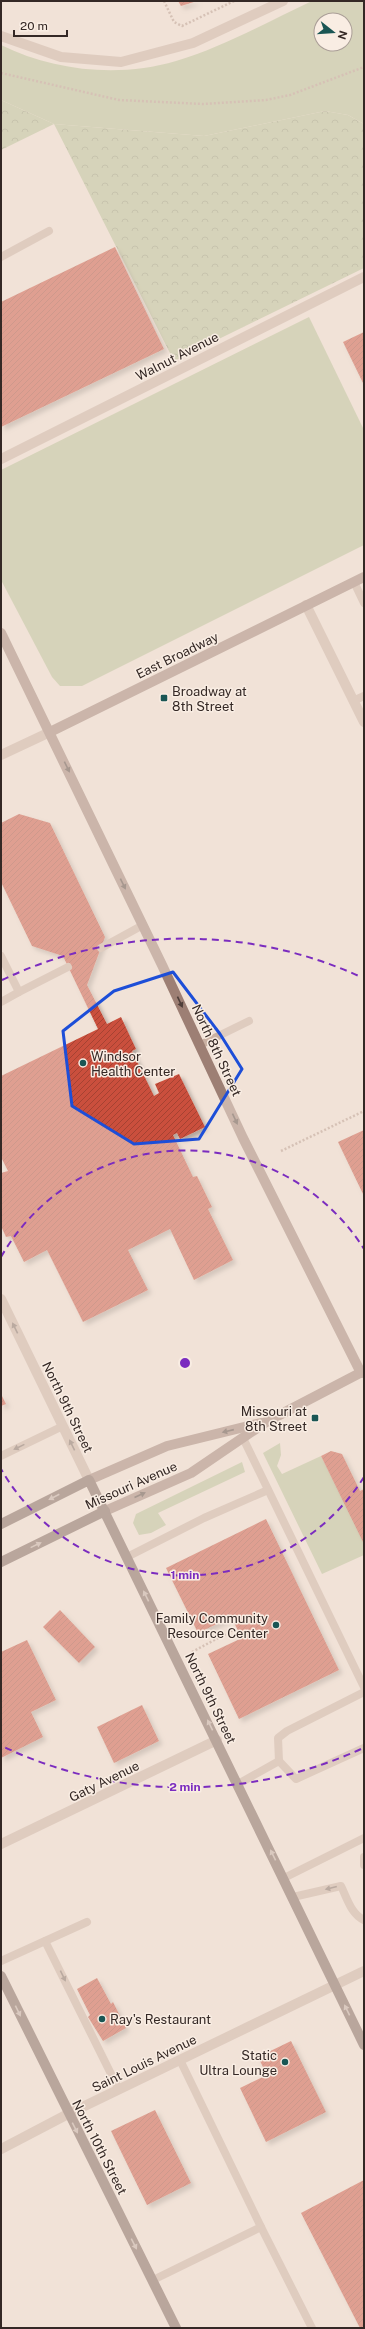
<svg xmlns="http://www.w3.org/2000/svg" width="365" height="2329" viewBox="0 0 365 2329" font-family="'Public Sans',sans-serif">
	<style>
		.green { fill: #b7c197; fill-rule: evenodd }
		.forest { fill: url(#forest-crowns) }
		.building { fill: url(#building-hatch); filter: url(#shadow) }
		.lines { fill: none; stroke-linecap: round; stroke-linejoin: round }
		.path { stroke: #b59a8d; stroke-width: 2.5; stroke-dasharray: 2 2; stroke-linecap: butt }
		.service { stroke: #cab1a3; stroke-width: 8 }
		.minor { stroke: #cab1a3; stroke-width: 10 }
		.tertiary { stroke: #cab1a3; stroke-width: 10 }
		.secondary { stroke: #9d7f74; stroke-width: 10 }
		.primary { stroke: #775d55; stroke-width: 10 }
		.oneway { fill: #4e3e39 }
		.oneway2 { fill: #78665e }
		.oneway3 { fill: #beaca3 }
		.marked { fill: none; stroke: #1d4ed8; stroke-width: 3; stroke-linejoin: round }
		.ring { fill: none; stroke: #7b2cbf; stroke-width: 2; stroke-dasharray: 7 5 }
		.poi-dot { fill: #1a5654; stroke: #f9ede3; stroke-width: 1.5 }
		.labels { text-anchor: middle; stroke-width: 3; stroke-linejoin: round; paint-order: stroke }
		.street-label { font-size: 13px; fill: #342825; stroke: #f9ede3 }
		.poi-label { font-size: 13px; fill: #342825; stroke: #f9ede3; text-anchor: start }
		.centre { fill: #7b2cbf; stroke: #f9ede3; stroke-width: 2 }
		.ring-label { font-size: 12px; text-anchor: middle; font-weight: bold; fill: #7b2cbf; stroke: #f9ede3; stroke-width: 3; stroke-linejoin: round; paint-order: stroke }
	</style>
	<defs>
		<pattern id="forest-crowns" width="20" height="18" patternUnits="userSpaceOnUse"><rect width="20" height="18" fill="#b7c197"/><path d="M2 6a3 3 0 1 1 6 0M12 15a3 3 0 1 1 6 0" fill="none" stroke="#969d7b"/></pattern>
		<pattern id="building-hatch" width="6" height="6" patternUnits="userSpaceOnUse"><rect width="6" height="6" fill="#ca503c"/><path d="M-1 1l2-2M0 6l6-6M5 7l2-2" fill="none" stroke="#a54232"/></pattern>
		<filter id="shadow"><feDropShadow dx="3.5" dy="3.5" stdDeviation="2" flood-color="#0004"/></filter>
	</defs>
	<rect width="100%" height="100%" fill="#f1e2d7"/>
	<!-- green -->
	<g class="green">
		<path d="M312,1h52v123l-16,-9 -23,-4 -121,25 -150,-12 -53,-24v-55c53,26 118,33 175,16 47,-14 91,-39 136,-60zM321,20h24v24h-24z"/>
		<polygon points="309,317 364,430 364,545 82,686 60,686 52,677 1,580 1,470"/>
		<polygon points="280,1443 281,1455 277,1466 282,1474 321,1456 364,1542 364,1555 322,1574 263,1453"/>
		<polygon points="242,1462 245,1472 158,1513 166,1525 151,1533 139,1535 133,1523 136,1514"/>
	</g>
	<!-- forest -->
	<polygon class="forest" points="1,100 54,124 204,136 325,111 348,115 364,124 364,268 174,361 54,124 1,150"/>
	<!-- building -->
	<g class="building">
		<polygon points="178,1 197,1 181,6"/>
		<polygon points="115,247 164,349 1,427 1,302"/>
		<polygon points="364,332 364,385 343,342"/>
		<polygon points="19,814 50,823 105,937 87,985 107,1024 121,1017 136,1049 132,1051 154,1096 159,1093 155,1084 179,1074 205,1127 180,1139 177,1133 173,1135 193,1177 197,1176 212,1207 208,1209 233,1260 194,1280 170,1229 128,1250 148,1290 83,1322 47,1250 24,1262 11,1236 6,1237 1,1226 1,1173 8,1171 1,1157 1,1076 98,1029 63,956 32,946 1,882 1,823"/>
		<polygon points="364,1130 364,1196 338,1142"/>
		<polygon points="1,1394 6,1404 1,1406"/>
		<polygon points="331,1451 342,1454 360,1491 364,1489 363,1542 321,1456"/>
		<polygon points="266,1519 339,1670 239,1719 208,1654 242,1638 231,1617 198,1633 166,1568"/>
		<polygon points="60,1610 95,1647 79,1663 43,1627"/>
		<polygon points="27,1640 56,1700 31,1712 43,1737 1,1758 1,1652"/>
		<polygon points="142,1705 159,1741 114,1763 97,1727"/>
		<polygon points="97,1978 111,2004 113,2002 126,2028 103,2041 88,2017 90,2015 77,1989"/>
		<polygon points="291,2041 326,2112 266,2142 240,2088 267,2075 258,2057"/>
		<polygon points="155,2110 191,2183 147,2205 111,2131"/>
		<polygon points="364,2180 364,2328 360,2328 301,2213"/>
	</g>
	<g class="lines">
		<!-- path -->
		<g class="path">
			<polyline points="164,1 174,22 182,26 234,1"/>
			<polyline points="1,73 119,100 203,104 266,100 290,95 364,67"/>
			<polyline points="281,1151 364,1111"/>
			<polyline points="192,1652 233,1630"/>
		</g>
		<!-- service -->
		<g class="service">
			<polyline points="1,257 49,231"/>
			<polyline points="354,582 364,603"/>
			<polyline points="353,701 364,696"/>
			<polyline points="101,948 143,925"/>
			<polyline points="1,956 19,992 1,1002"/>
			<polyline points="19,992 68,967"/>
			<polyline points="200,1045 249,1021"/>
			<polyline points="243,1438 364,1687"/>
			<polyline points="1,1456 63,1426"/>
			<polyline points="127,1557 204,1518 268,1490"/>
			<polyline points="279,1761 296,1779 364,1748"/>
			<polyline points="238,1784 279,1761 278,1738 287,1731 364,1692"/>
			<polyline points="364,1857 364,1865"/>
			<polyline points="284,1878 364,1838"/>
			<path d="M293,1897l48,-11c6,12 10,28 23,34"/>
			<polyline points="45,1941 119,2090"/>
			<polyline points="1,1961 87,1922"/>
			<polyline points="261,2227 312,2328"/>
			<polyline points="153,2280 261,2227 180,2060"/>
		</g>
		<!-- minor -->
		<g class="minor">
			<polyline points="1,36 61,57 121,62 193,43 283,1"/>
			<polyline points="1,459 364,277"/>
			<polyline points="306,605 364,722"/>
			<polyline points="1,1844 217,1740"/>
		</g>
		<!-- tertiary -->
		<g class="tertiary">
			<polyline points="1,755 50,732"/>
			<polyline points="1,1299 89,1480"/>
			<polyline points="1,2149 68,2114 364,1971"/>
		</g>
		<!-- secondary -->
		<g class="secondary">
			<polyline points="1,633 162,965 243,1138 361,1373"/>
			<polyline points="50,732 364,577"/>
			<polyline points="89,1480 167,1446 261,1423"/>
			<polyline points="105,1511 191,1473 266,1422 364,1371"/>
		</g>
		<!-- primary -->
		<g class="primary">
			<polyline points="1,1524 89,1480 364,2045"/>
			<polyline points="1,1562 105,1511"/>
			<polyline points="1,1976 176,2328"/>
		</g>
	</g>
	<!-- one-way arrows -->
	<defs><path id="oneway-solid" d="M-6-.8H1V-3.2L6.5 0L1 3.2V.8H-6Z"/></defs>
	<g class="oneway">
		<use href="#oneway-solid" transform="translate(67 767) rotate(64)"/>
		<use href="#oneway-solid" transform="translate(123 884) rotate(64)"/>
		<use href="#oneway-solid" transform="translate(180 1002) rotate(65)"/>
		<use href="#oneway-solid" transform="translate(235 1119) rotate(65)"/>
		<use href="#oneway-solid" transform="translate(228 1431) rotate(167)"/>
		<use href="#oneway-solid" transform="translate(140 1495) rotate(-24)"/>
	</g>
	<g class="oneway2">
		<use href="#oneway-solid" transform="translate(15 1328) rotate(-116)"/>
		<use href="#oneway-solid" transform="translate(72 1445) rotate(-116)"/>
		<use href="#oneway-solid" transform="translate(19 1447) rotate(154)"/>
		<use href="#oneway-solid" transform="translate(331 1888) rotate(166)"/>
		<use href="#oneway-solid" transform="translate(63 1976) rotate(64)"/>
	</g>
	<g class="oneway3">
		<use href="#oneway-solid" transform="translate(54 1497) rotate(153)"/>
		<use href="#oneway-solid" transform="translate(36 1545) rotate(-26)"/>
		<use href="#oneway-solid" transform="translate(146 1596) rotate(-116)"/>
		<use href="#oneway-solid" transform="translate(210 1725) rotate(-116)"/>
		<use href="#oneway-solid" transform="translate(273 1855) rotate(-116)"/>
		<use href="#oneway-solid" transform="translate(347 2010) rotate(-116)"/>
		<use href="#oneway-solid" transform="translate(18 2011) rotate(64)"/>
		<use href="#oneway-solid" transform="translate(75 2128) rotate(63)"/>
		<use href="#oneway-solid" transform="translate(134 2244) rotate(63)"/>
	</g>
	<!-- marked area -->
	<path d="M0 0H365V2329H0ZM173,972l47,62 22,35 -43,70 -65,5 -62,-38 -9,-75 51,-40z" fill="#f1e2d7" fill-opacity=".55" fill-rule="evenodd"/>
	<path class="marked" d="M173,972l47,62 22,35 -43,70 -65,5 -62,-38 -9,-75 51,-40z"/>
	<!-- distance rings -->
	<g class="ring">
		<path d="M364 1477A212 212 0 0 1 1 1469M1 1257A212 212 0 0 1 364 1249"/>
		<path d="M361 1749A424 424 0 0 1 2 1746M2 980A424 424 0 0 1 361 977"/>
	</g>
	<!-- markers -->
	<g class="poi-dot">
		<rect x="160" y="694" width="8" height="8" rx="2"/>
		<circle cx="83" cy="1063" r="4"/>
		<rect x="311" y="1414" width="8" height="8" rx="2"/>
		<circle cx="276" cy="1625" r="4"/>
		<circle cx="102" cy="2019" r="4"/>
		<circle cx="285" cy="2062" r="4"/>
	</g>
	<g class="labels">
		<!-- street labels -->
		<g class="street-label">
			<text transform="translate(177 356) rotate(-27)" y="5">Walnut Avenue</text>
			<text transform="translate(177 655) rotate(-26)" y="5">East Broadway</text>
			<text transform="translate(217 1050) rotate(65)" y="5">North 8th Street</text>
			<text transform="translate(68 1407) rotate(64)" y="5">North 9th Street</text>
			<text transform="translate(131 1485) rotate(-24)" y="5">Missouri Avenue</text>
			<text transform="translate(211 1698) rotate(64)" y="5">North 9th Street</text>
			<text transform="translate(104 1781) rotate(-26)" y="5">Gaty Avenue</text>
			<text transform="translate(144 2063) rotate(-26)" y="5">Saint Louis Avenue</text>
			<text transform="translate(100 2147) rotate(63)" y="5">North 10th Street</text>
		</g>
		<!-- poi labels -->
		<g class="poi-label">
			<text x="172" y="696">Broadway at<tspan x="172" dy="15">8th Street</tspan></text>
			<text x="91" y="1061">Windsor<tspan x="91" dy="15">Health Center</tspan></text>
			<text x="307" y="1416" text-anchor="end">Missouri at<tspan x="307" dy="15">8th Street</tspan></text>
			<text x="268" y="1623" text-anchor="end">Family Community<tspan x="268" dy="15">Resource Center</tspan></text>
			<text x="110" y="2024">Ray's Restaurant</text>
			<text x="277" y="2060" text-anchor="end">Static<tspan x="277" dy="15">Ultra Lounge</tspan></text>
		</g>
	</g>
	<circle cx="185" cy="1363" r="6" class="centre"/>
	<g class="ring-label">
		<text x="185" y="1579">1 min</text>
		<text x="185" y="1791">2 min</text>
	</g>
	<!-- border -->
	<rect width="365" height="2329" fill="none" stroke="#342825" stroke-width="4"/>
	<!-- north arrow -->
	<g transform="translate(333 32) rotate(107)"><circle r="19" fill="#f9ede3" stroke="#aa9e97"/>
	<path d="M0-3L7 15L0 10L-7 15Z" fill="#1a5654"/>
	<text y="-6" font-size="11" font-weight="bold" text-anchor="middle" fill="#342825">N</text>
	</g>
	<!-- scale -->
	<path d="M14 30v6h53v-6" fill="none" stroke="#342825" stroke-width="2"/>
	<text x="20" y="30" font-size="12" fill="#342825" stroke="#f9ede3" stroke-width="3" paint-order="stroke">20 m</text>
</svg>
